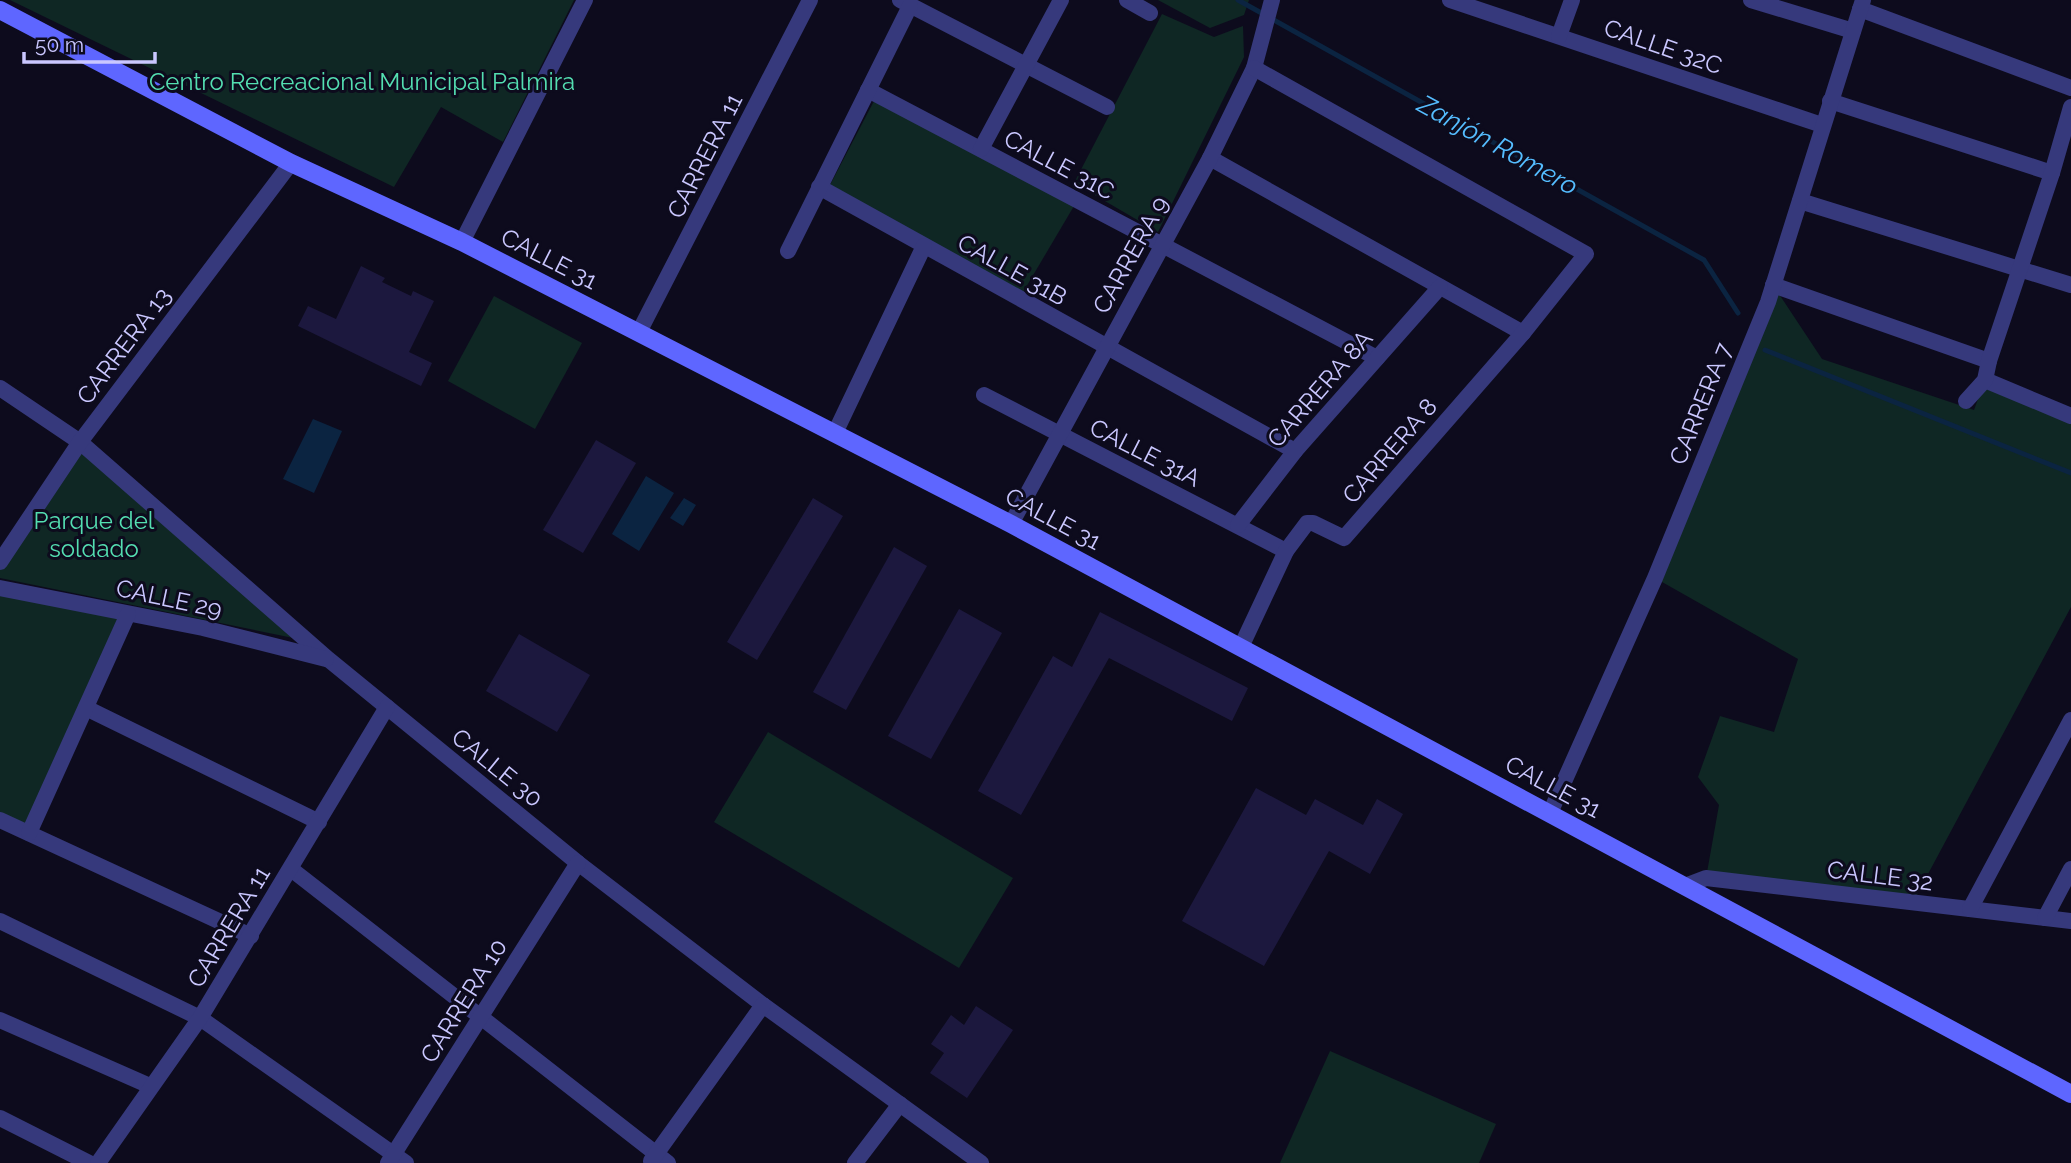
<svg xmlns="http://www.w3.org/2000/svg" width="2071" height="1163" viewBox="0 0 2071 1163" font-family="Raleway,sans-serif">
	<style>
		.green { fill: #0f2724 }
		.water { fill: #0b2441 }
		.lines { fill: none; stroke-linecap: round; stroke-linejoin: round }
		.stream { stroke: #0b2441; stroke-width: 5 }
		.building { fill: #1c183e }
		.street { stroke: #36397c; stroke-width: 16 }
		.secondary { stroke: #5e66ff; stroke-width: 18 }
		.labels { text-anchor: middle; stroke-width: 6; stroke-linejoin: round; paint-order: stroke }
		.street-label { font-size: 24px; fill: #cac7ff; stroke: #0d0b1d }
		.park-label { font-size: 24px; fill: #54deb1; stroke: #0d0b1d }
		.water-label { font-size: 26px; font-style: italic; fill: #55bdff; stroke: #0d0b1d }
	</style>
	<rect width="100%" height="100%" fill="#0d0b1d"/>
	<!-- green -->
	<g class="green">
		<polygon points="10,0 574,0 503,142 441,107 394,187"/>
		<polygon points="1158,0 1249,0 1244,15 1210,28"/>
		<polygon points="1162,14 1214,37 1243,26 1244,57 1158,232 1074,183"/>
		<polygon points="874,101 1074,206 1022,294 830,185"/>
		<polygon points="1773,285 1822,359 1974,410 1985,380 2071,415 2071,607 1913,902 1706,878 1719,805 1698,777 1720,716 1774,732 1798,659 1655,578"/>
		<polygon points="494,296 582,343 535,429 448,381"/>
		<polygon points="80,442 308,641 0,578 0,562"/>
		<polygon points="0,588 128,614 29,833 0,820"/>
		<polygon points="768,732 1013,878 959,968 714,822"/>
		<polygon points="1330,1051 1496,1124 1479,1163 1280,1163"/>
	</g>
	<!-- water -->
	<g class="water">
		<polygon points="313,419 342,431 314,493 283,479"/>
		<polygon points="646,476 674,493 639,551 612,534"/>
		<polygon points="684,498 696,505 683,526 670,518"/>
	</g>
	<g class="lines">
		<!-- stream -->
		<g class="stream">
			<polyline points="1238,0 1704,260 1738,313"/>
			<polyline points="1765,350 2071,473"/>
		</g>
	</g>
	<!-- building -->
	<g class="building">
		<polygon points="361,266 385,278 382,282 411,296 413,291 434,301 409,352 432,363 421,386 298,326 308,306 336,319"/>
		<polygon points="596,440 636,463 583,553 543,530"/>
		<polygon points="813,498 843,516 757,660 727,642"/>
		<polygon points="894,547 927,566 846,710 813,692"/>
		<polygon points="959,609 1002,633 931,759 888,736"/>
		<polygon points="1100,612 1248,688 1232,721 1109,658 1021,815 978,791 1053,656 1072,667"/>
		<polygon points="519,634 590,675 557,732 486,691"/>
		<polygon points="1256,788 1306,815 1315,799 1363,825 1377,799 1403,814 1370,874 1329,851 1264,966 1182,921"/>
		<polygon points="976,1006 1013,1030 967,1098 930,1073 944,1053 931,1044 951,1015 964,1025"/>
	</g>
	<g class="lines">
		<!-- street -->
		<g class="street">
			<polyline points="900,0 1107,107"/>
			<polyline points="1127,0 1150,13"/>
			<polyline points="1450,0 1822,125"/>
			<polyline points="1751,0 1853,31"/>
			<polyline points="1860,9 2071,88"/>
			<polyline points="1559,36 1572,0"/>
			<polyline points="868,90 1377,358"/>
			<polyline points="1830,101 2052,173"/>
			<polyline points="981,149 1061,0"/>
			<polyline points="1210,158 1523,333"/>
			<polyline points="819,187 1295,451"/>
			<polyline points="1800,201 2071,285"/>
			<polyline points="462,242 585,0"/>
			<polyline points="788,251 910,6"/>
			<polyline points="1773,285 1989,361"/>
			<polyline points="639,332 810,0"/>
			<polyline points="1985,380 2071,416"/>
			<polyline points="0,388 80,442 328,659 578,863 763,1005 981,1163"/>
			<polyline points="984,395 1286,551"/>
			<polyline points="1966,401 1985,380 1989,361 2052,173 2071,107"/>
			<polyline points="835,433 924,246"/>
			<polyline points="1011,524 1210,158 1254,68 1272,0"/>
			<polyline points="1238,525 1295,451 1440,287"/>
			<polyline points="0,562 80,442 291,163"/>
			<polyline points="0,588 203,628 326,659"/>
			<polyline points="1241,647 1286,551 1307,523 1313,523 1344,538 1523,333 1586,254 1254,68"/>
			<polyline points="86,708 319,822"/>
			<polyline points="1550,813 1655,578 1768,302 1863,0"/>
			<polyline points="0,820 251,936"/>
			<polyline points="29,833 128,614"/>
			<polyline points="291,869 668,1163"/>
			<polyline points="1685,886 1706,878 2071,921"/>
			<polyline points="1970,909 2071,720"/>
			<polyline points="2045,918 2071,869"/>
			<polyline points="0,921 200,1018 406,1163"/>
			<polyline points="0,1020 150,1086"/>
			<polyline points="0,1118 89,1163"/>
			<polyline points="651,1161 763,1005"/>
			<polyline points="98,1163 200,1018 387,707"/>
			<polyline points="388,1163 578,863"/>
			<polyline points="855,1163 900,1104"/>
		</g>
		<!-- secondary -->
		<polyline class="secondary" points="0,10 291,163 462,242 1011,524 2071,1094"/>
	</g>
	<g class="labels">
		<!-- street labels -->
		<g class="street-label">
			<text transform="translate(1663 47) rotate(19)" y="8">CALLE 32C</text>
			<text transform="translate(705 156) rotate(-63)" y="8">CARRERA 11</text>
			<text transform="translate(1059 165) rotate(28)" y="8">CALLE 31C</text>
			<text transform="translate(1131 255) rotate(-61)" y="8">CARRERA 9</text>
			<text transform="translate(549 259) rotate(27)" y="8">CALLE 31</text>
			<text transform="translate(1012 270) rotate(29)" y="8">CALLE 31B</text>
			<text transform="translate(124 346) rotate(-53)" y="8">CARRERA 13</text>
			<text transform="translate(1320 389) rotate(-49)" y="8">CARRERA 8A</text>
			<text transform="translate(1701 404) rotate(-68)" y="8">CARRERA 7</text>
			<text transform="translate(1390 451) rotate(-49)" y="8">CARRERA 8</text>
			<text transform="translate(1145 453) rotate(27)" y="8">CALLE 31A</text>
			<text transform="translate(1053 519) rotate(28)" y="8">CALLE 31</text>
			<text transform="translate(169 599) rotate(12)" y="8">CALLE 29</text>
			<text transform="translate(497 768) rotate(39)" y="8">CALLE 30</text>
			<text transform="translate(1553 787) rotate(28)" y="8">CALLE 31</text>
			<text transform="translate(1880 876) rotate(7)" y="8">CALLE 32</text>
			<text transform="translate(229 927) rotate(-59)" y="8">CARRERA 11</text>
			<text transform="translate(464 1001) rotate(-58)" y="8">CARRERA 10</text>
		</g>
		<!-- park labels -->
		<g class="park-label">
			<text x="362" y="90">Centro Recreacional Municipal Palmira</text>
			<text x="94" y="529">Parque del<tspan x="94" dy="28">soldado</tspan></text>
		</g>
		<!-- water labels -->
		<g class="water-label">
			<text transform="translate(1498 145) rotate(29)" y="9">Zanjón Romero</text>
		</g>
	</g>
	<!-- scale -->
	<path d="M24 52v10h131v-10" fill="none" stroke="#cac7ff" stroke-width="3.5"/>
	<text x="35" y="52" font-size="21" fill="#cac7ff" stroke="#0d0b1d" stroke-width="5" paint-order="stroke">50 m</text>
</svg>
